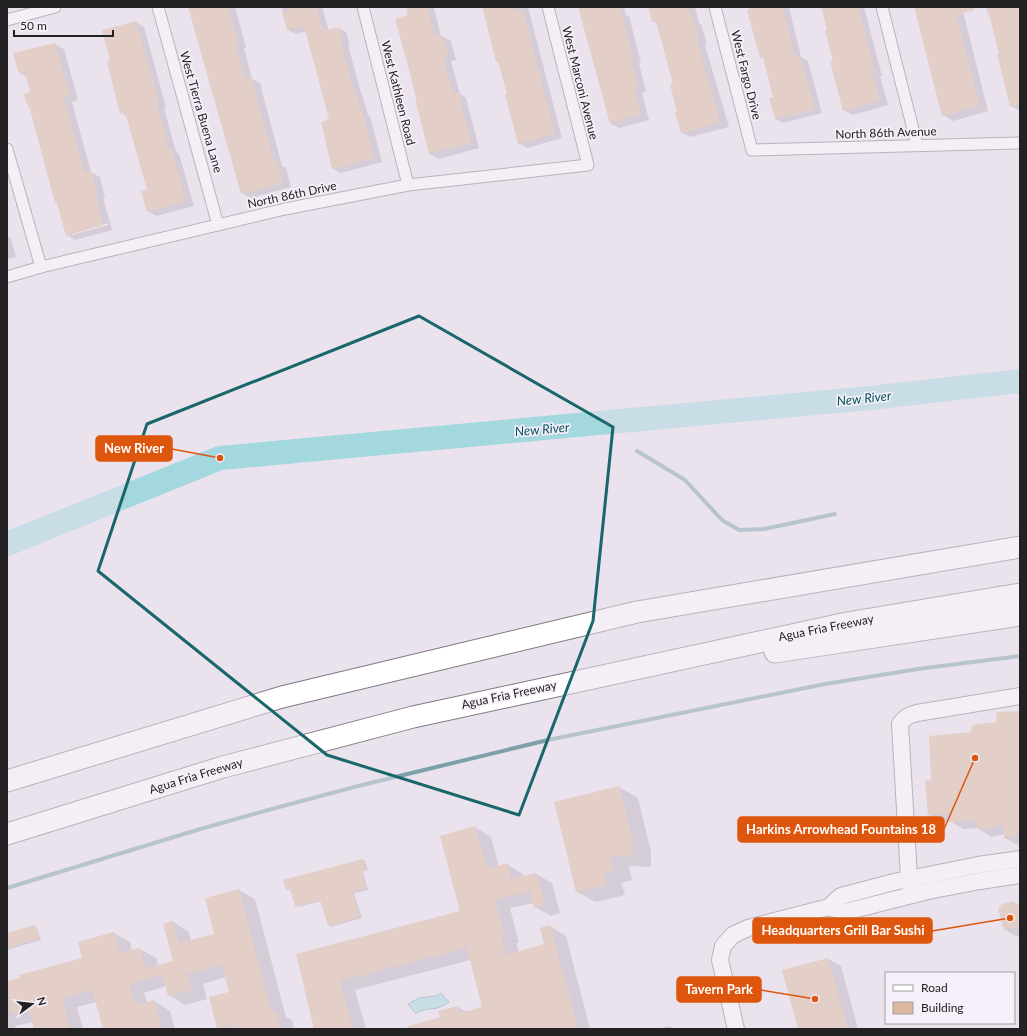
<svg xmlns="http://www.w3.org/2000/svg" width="1027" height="1036" viewBox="0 0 1027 1036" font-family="Lato,sans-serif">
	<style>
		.water { fill: #a2d8de; stroke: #7ca1a6 }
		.shadow { fill: #0003; fill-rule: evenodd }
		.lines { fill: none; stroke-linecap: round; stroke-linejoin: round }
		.stream { stroke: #7ca1a6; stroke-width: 4 }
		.river { stroke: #a2d8de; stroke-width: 24 }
		.building { fill: #dcb89c }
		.street-casing { stroke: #807982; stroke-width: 13 }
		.secondary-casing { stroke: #807982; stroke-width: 18 }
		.highway-casing { stroke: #807982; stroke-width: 23 }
		.street { stroke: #fff; stroke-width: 11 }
		.secondary { stroke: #fff; stroke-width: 16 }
		.highway { stroke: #fff; stroke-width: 21 }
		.marked { fill: none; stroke: #19676a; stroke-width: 3; stroke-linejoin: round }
		.labels { text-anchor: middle; stroke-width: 3.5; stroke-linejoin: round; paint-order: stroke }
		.street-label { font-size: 12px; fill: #242125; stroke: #f7eff9 }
		.water-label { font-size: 13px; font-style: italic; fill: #01535b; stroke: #f7eff9 }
		.leader { fill: none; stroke: #de560d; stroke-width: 1.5 }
		.callout-dot { fill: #de560d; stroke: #f7eff9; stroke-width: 1.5 }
		.callout { fill: #de560d; stroke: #de560d; stroke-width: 1.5 }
		.callout-label { font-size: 13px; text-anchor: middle; font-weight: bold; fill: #fff }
	</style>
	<rect width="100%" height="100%" fill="#eae2ec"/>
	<!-- water -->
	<path class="water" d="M441,993l8,9c-13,11 -23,3 -33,12l-8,-10 11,-6 17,-2z"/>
	<!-- shadow -->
	<g class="shadow">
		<polygon points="189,7 235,7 246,47 244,48 252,79 260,83 282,166 286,168 291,187 251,198 242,193"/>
		<polygon points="279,7 322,7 329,31 339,28 346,32 350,45 348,45 361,93 362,94 368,115 370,116 382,162 341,173 333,169 330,120 306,31 296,34 288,30 282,8"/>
		<polygon points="407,7 437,7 434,8 441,36 451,41 456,60 451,61 460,94 466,98 479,148 439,159 430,154 417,104 409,16"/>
		<polygon points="483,7 528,7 562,138 527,148 519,143 508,95 500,63 497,61"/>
		<polygon points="579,7 624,7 626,15 629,16 641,63 639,63 646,92 642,93 649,120 619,128 610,123"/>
		<polygon points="649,7 695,7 699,23 701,24 707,44 705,45 729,127 690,137 681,132 675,84 658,25 653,21"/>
		<polygon points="750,7 789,7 801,57 808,61 822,113 783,123 776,119 774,97 764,59 761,57"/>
		<polygon points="822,7 864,7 882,76 880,76 888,105 853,115 844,110 828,31"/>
		<polygon points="915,7 962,7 988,111 953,121 943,115"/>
		<polygon points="986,7 1020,7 1020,111 1011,106 1000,54 990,16 988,14"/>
		<polygon points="136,22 144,27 166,107 164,108 176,152 179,154 194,206 156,216 148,211 148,190 128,117 121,113 111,60"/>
		<path d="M55,44l9,5 14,51 -6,2 19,70 9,5 5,20 -2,1 9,32 -37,10 -8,-5 -37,-128 -1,-1 3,-13 -4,-15 -8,-5zM108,223v2l-36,10v-2z"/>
		<polygon points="7,236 11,238 16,257 7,259"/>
		<polygon points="1020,712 1020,844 1018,845 1005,838 1005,834 991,837 979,829 978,828 963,829 950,821 941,822 929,815 932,781 972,733"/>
		<polygon points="619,787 638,798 651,852 651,867 629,866 632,880 621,883 625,895 596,902 577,892"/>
		<polygon points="475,827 491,837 499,867 507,864 523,874 524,877 536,874 552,883 560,913 551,916 535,907 534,903 510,908 519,943 516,943 519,952 545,945 550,926 566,936 590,1029 408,1029 407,1027 441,1018 458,1007 467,1012 483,1008 471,960 355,990 366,1029 315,1029 297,955 462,912"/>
		<polygon points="363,860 365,861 368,870 363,871 368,890 354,893 362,918 331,927 329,925 322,901 298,907 296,906 291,890 287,889"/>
		<polygon points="239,890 255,899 286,1017 292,1020 294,1029 218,1029 210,997 230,992 226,977 203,984 207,999 185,1005 169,995 166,986 144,993 147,1003 154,1001 170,1011 175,1029 104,1029 96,1002 77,1007 83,1029 35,1029 33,1022 15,1026 15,1029 7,1029 7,982 84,958 114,933 130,942 132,951 140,949 156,958 158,966 174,962 173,922 189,932 191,941 215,934"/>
		<polygon points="1013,902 1018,905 1020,904 1020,936 1018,937 1005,930"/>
		<polygon points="35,926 37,928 41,940 7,950 7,934"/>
		<polygon points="828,959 841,966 858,1029 799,1029 783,971"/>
		<polygon points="669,1026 674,1029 657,1029"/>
	</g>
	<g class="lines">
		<!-- stream -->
		<g class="stream">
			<polyline points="637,451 685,480 722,520 739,530 764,529 835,514"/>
			<polyline points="7,888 197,830 279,807 362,785 548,740 825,684 918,669 1020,656"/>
		</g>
		<!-- river -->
		<polyline class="river" points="7,544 220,458 870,398 1020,381"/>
	</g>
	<!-- building -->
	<g class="building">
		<polygon points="188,7 227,7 238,42 235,43 244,79 251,77 274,162 277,161 283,183 241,194"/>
		<polygon points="301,7 317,7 323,31 339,27 342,41 341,41 353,89 355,89 361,111 362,110 374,158 332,169 321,122 329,119 304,26 287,30 282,12"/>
		<polygon points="406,7 427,7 435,37 442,35 448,55 443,57 453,93 458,92 471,143 429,154 416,103 417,103 410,73 395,19 408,15"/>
		<polygon points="495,7 513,7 515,13 523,10 555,134 518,144 505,94 507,94 498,61 496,62 483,10"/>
		<polygon points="578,7 620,7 633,58 631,59 638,87 634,88 641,115 610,123"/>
		<polygon points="648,7 688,7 691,19 693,18 699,40 697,40 720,122 681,133 675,113 677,112 670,84 673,84 656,21 652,22"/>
		<polygon points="757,7 783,7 795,57 800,56 815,109 775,119 769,98 773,97 763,57 760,58 747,10"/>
		<polygon points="821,7 858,7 875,71 872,72 880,101 843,111 830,61 833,61 825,31 827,30"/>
		<polygon points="914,7 974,7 975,10 956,15 980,106 942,116"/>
		<polygon points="987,7 1020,7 1020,104 1010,107 997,54 999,53"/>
		<polygon points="136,21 159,103 157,104 169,149 172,149 186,201 147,212 141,191 147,190 125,112 120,114 107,61 110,60 102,30"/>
		<polygon points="55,43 70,96 64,97 84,173 91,171 97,192 95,193 103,225 66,236 57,203 55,203 29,106 28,107 24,94 30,92 25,72 19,74 13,53"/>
		<polygon points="1020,711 1020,835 1004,838 1004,825 978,830 977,820 949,822 950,813 928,815 925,781 931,780 929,736 971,732 972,725 996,722 997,712"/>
		<polygon points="619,786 633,841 633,857 610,856 614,870 603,872 606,885 576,892 554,802"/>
		<polygon points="475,826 487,869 507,863 511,879 536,873 545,904 534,907 530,891 495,900 504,934 501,935 506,955 544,944 540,928 550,925 578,1029 409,1029 409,1026 440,1017 438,1011 458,1006 460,1013 482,1007 467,948 340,981 353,1029 314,1029 296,954 460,911 440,836"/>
		<polygon points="363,859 365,869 361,870 366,888 352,892 359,917 328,926 320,900 295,906 290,889 286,890 283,880"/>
		<polygon points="239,889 271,1011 276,1010 281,1029 235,1029 234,1024 217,1028 209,997 229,992 222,965 187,974 192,990 168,996 162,974 129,984 135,1005 154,1000 161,1029 103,1029 92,990 62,998 70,1029 34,1029 29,1010 12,1014 7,991 7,981 20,978 19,975 82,958 78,942 114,932 120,953 140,948 146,968 173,961 163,924 173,921 179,943 214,934 205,898"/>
		<polygon points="1014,901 1014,905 1020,903 1020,926 1004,930 998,909 1002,904"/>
		<polygon points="35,925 39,939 7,948 7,933"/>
		<polygon points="828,958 848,1029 798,1029 782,970"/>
	</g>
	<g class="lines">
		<!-- street casing -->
		<g class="street-casing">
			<g id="street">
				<polyline points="158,7 218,225"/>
				<polyline points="363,7 408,185"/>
				<polyline points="715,7 752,150 1020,143"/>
				<polyline points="882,7 917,145"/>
				<polyline points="7,20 55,7"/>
				<polyline points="7,149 41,267"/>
				<polyline points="7,277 41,267 285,209 408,185 588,165 548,7"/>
			</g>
		</g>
		<!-- secondary casing -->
		<g class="secondary-casing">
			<g id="secondary">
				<path d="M913,895l-4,-17 -9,-154c5,-7 9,-9 17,-11l103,-17"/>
				<polyline points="829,907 845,912 928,891 980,881 1020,875"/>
				<polyline points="736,1029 720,960 723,946 733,935 748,928 829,907 841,896 894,882 978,865 1020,859"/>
			</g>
		</g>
		<!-- highway casing -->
		<g class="highway-casing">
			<g id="highway">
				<polyline points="775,652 1020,615"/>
				<polyline points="7,781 282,697 637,612 1020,547"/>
				<polyline points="7,834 223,767 413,717 847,623 1020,594"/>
			</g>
		</g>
		<!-- street -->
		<use href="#street" class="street"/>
		<!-- secondary -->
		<use href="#secondary" class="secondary"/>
		<!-- highway -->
		<use href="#highway" class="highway"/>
	</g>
	<!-- marked area -->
	<path d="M0 0H1027V1036H0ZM419,316l194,111 -20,194 -74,194 -192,-60 -229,-184 49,-147z" fill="#eae2ec" fill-opacity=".55" fill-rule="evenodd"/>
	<path class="marked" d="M419,316l194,111 -20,194 -74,194 -192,-60 -229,-184 49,-147z"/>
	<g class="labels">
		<!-- street labels -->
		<g class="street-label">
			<text transform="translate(746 75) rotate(76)" y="4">West Fargo Drive</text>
			<text transform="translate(580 83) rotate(76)" y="4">West Marconi Avenue</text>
			<text transform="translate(398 93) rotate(76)" y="4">West Kathleen Road</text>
			<text transform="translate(201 112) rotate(74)" y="4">West Tierra Buena Lane</text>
			<text transform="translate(886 133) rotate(-2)" y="4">North 86th Avenue</text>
			<text transform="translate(292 195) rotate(-12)" y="4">North 86th Drive</text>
			<text transform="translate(826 628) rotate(-11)" y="4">Agua Fria Freeway</text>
			<text transform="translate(509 695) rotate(-12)" y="4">Agua Fria Freeway</text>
			<text transform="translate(196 776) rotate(-17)" y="4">Agua Fria Freeway</text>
		</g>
		<!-- water labels -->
		<g class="water-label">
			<text transform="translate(864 398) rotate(-6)" y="5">New River</text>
			<text transform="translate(542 429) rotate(-5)" y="5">New River</text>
		</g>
	</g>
	<!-- callouts -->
	<path class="leader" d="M220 458L172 449M975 758L944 829M1010 918L932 931M815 999L761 990"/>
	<g class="callout-dot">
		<circle cx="220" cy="458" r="4"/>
		<circle cx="975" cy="758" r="4"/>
		<circle cx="1010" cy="918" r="4"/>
		<circle cx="815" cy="999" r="4"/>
	</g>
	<g class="callout">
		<rect x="96" y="436" width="76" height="25" rx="4"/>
		<rect x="738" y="817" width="206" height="25" rx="4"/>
		<rect x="753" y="918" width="179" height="25" rx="4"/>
		<rect x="677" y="977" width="84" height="25" rx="4"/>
	</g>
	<g class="callout-label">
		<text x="134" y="453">New River</text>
		<text x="841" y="834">Harkins Arrowhead Fountains 18</text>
		<text x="843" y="935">Headquarters Grill Bar Sushi</text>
		<text x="719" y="994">Tavern Park</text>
	</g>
	<!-- border -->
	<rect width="1027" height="1036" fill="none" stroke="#242125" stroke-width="16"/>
	<!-- legend -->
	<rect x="885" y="972" width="130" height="52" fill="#f7eff9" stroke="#a39da4"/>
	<rect x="893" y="985" width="20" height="6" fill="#ffffff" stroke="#a39da4"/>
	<text x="921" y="992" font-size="12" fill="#242125">Road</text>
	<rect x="893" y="1002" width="20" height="12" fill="#dcb89c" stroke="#a39da4"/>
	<text x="921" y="1012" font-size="12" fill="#242125">Building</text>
	<!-- north arrow -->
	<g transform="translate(32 1004) rotate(75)" stroke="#f7eff9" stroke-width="3" paint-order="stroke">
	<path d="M0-3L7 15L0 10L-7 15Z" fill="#242125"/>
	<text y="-6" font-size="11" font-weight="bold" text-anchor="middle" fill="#242125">N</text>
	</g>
	<!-- scale -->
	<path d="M14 30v6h99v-6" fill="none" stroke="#242125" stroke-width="2"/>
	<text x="20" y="30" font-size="12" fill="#242125" stroke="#f7eff9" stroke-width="3" paint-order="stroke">50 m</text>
</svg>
